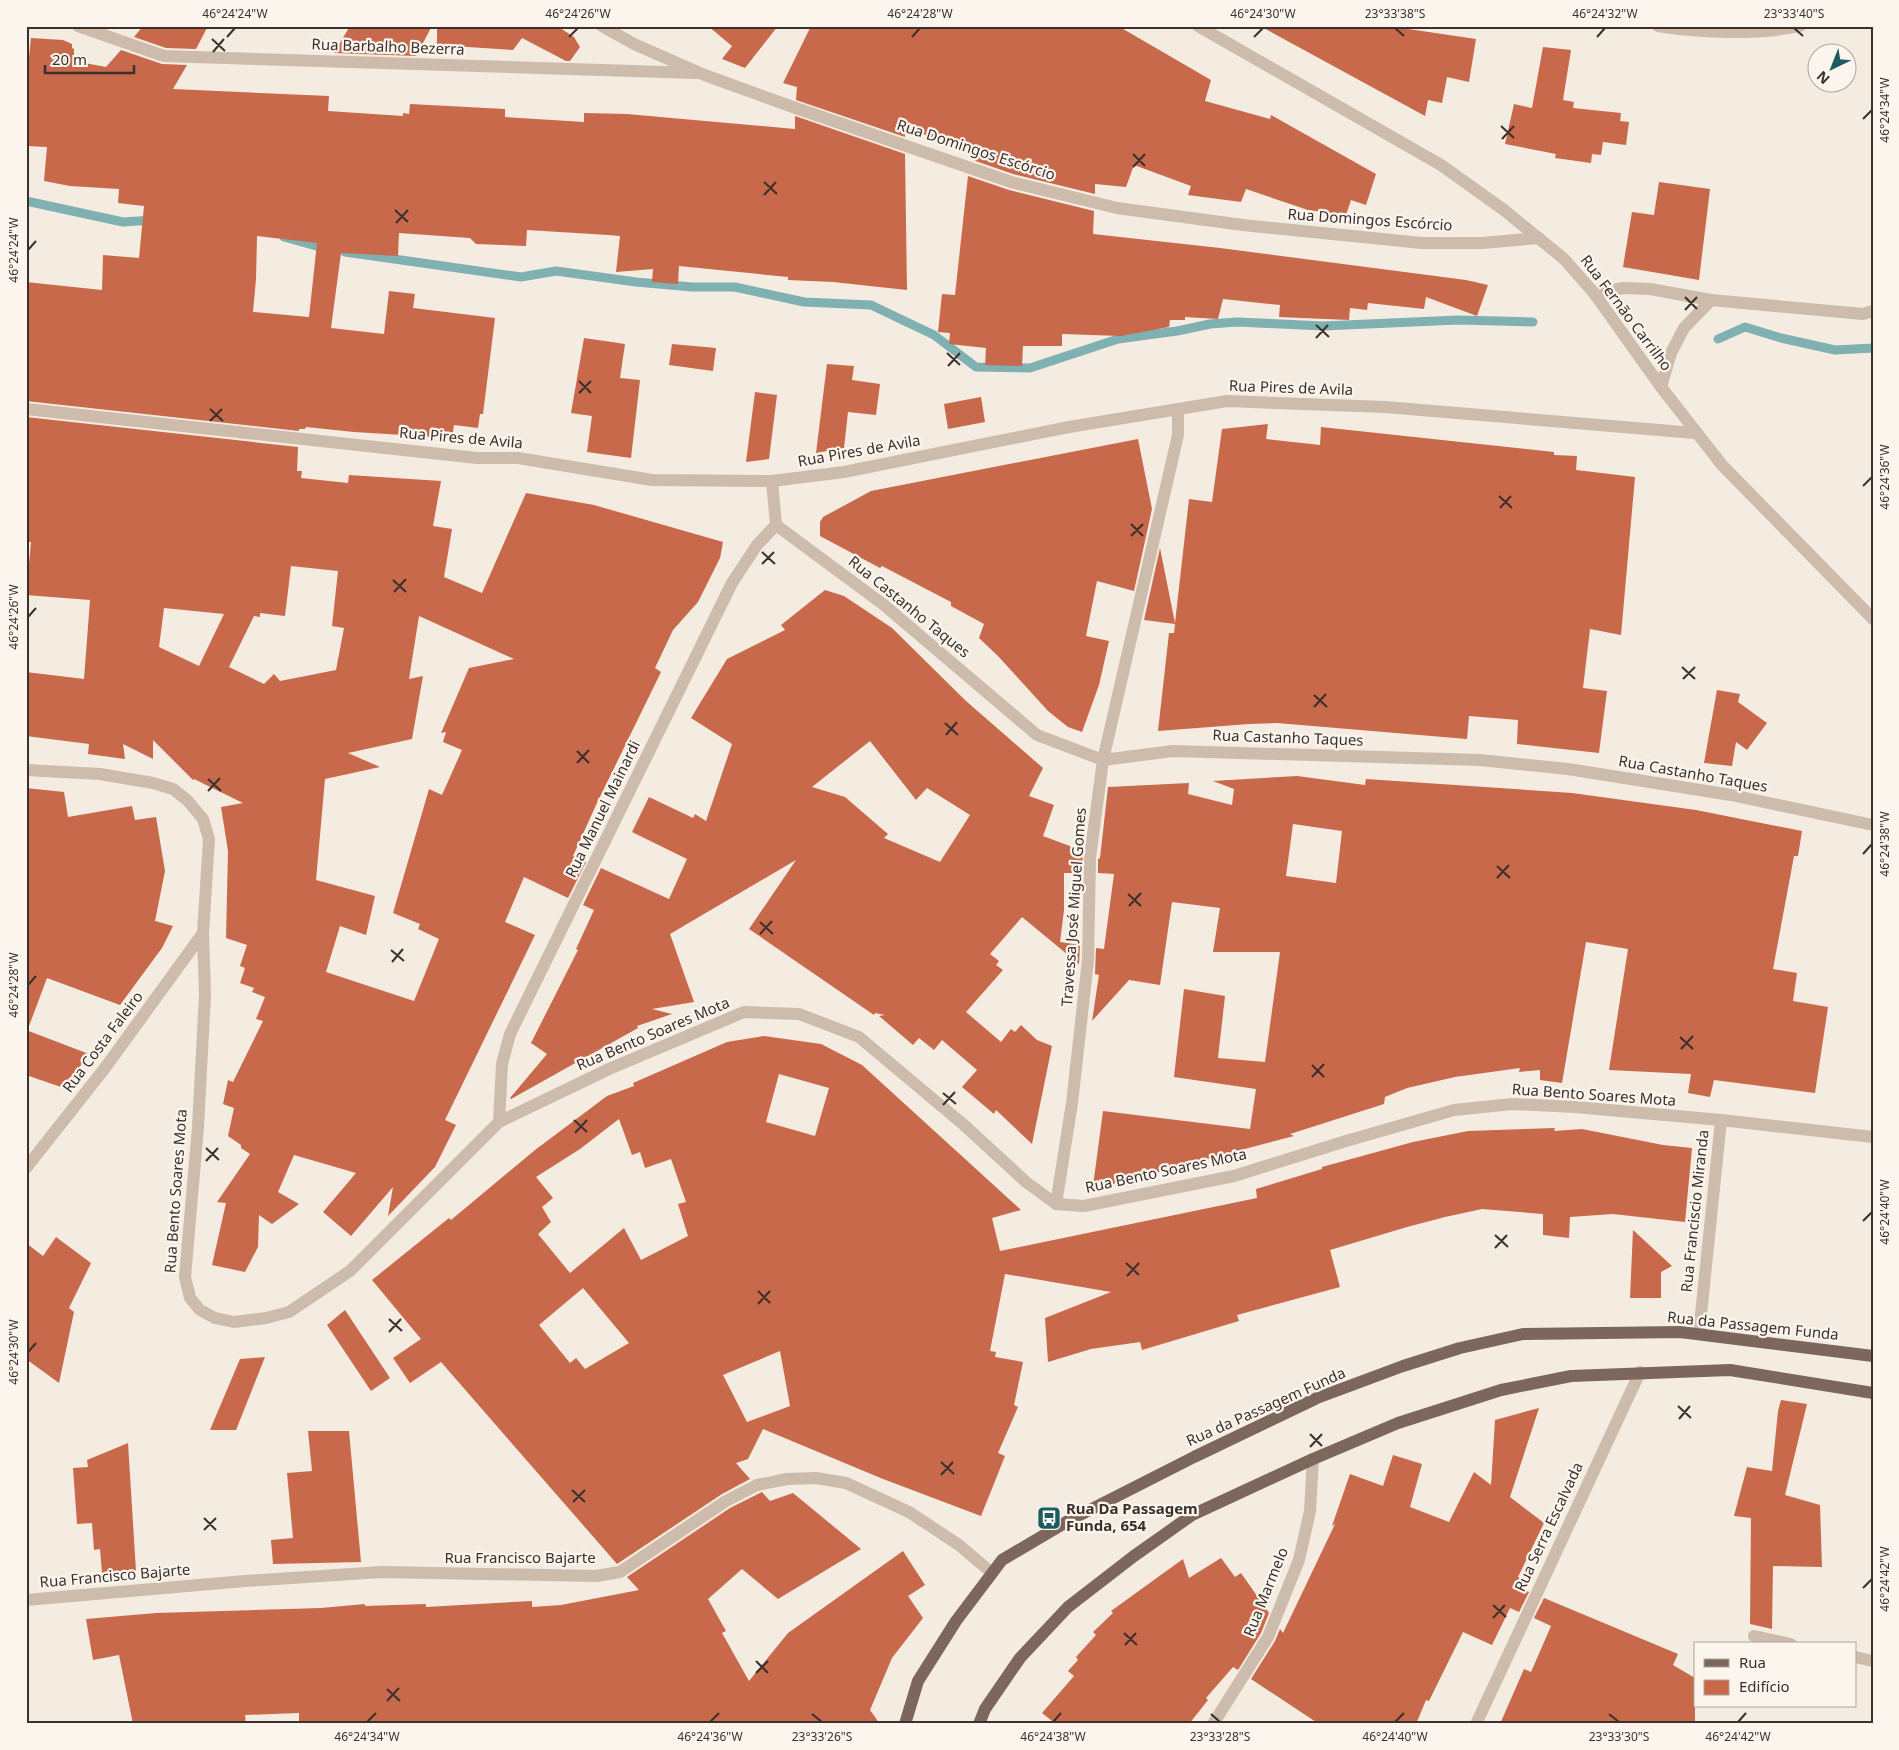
<svg xmlns="http://www.w3.org/2000/svg" width="1899" height="1750" viewBox="0 0 1899 1750" font-family="'Noto Sans',sans-serif">
	<style>
		.lines { fill: none; stroke-linecap: round; stroke-linejoin: round }
		.stream { stroke: #7fb0b2; stroke-width: 9 }
		.building { fill: #c8694b; fill-rule: evenodd }
		.minor { stroke: #cdbbac; stroke-width: 12 }
		.major { stroke: #7d675c; stroke-width: 12 }
		.ticks { fill: none; stroke: #3b302b; stroke-width: 2 }
		.labels { text-anchor: middle; stroke-width: 4.5; stroke-linejoin: round; paint-order: stroke }
		.street-label { font-size: 15px; fill: #3b302b; stroke: #fbf5ee }
		.poi-label { font-size: 15px; font-weight: bold; fill: #3b302b; stroke: #fbf5ee; text-anchor: start }
		.neatline { fill: none; stroke: #3b302b; stroke-width: 2 }
		.ticks-label { font-size: 12px; text-anchor: middle; fill: #3b302b }
	</style>
	<rect width="100%" height="100%" fill="#f4ebe1"/>
	<g class="lines">
		<!-- stream -->
		<g class="stream">
			<polyline points="26,201 123,222 154,220"/>
			<polyline points="284,237 327,249"/>
			<polyline points="345,252 521,277 556,271 636,282 692,287 735,287 804,302 871,305 934,335 976,367 1030,368 1118,339 1177,331 1210,324 1237,322 1323,326 1458,320 1533,322"/>
			<polyline points="1718,339 1745,327 1781,338 1835,350 1873,348"/>
		</g>
	</g>
	<!-- building -->
	<g class="building">
		<polygon points="143,26 208,26 196,49 166,48 134,37"/>
		<polygon points="350,26 432,26 416,56 334,53"/>
		<polygon points="437,26 557,26 574,37 580,47 570,61 566,61 522,38 513,50 437,45"/>
		<polygon points="708,26 778,26 745,68 722,59 732,46"/>
		<polygon points="811,26 1118,26 1211,80 1205,101 1270,119 1271,115 1376,174 1366,205 1351,200 1346,215 1308,210 1246,189 1241,202 1188,195 1191,186 1134,165 1126,187 1095,184 1095,194 1013,174 970,159 971,153 905,127 905,137 796,100 797,87 783,83"/>
		<polygon points="1260,26 1388,26 1476,39 1469,82 1447,77 1442,103 1428,100 1425,116"/>
		<path d="M31,38l32,2 9,4v4l2,1v12l32,6 15,-17 41,14 25,1 -14,24 156,7 -1,15 75,5v-3l6,1 1,-10 95,5v8l79,5v-9l43,1 168,15v-13l110,38 2,136 -74,-8 -45,-2v-3l-109,-11 -1,18 -26,-2 1,-13 -37,3 4,-36 -12,-1 -81,-5 -1,16 -50,-2 -6,-6 -71,-5 -1,23 -57,-3 -10,75 53,6 5,-43 26,3 -2,14 82,10 -12,96h-3l-2,14 -24,-3 -2,13 -98,-6 -48,-5 -1,2h-6v2l-273,-30v-119l76,8 1,-35 36,3 5,-52 -26,-3 1,-14 -49,-3 -26,-5 3,-34 -21,-1v-60zM257,236l60,7 -8,74 -56,-5 3,-33z"/>
		<polygon points="1543,47 1571,50 1563,100 1574,102 1573,108 1621,113 1620,121 1629,122 1626,145 1603,142 1601,155 1592,154 1591,163 1555,158 1556,154 1505,144 1514,104 1532,108"/>
		<polygon points="968,176 1009,190 1094,211 1093,234 1220,248 1466,280 1488,285 1477,316 1426,297 1424,309 1368,303 1367,310 1350,308 1349,320 1279,317 1280,305 1223,299 1218,319 1185,317 1185,320 1170,320 1169,327 1121,336 1062,334 1062,346 1023,346 1022,366 985,365 986,348 949,344 950,333 938,332 942,294 955,295"/>
		<polygon points="1659,182 1710,189 1699,280 1623,267 1632,212 1654,215"/>
		<polygon points="584,338 625,344 620,378 640,380 631,458 587,452 592,416 571,413"/>
		<polygon points="672,344 716,348 713,371 669,365"/>
		<polygon points="827,364 854,366 852,380 880,384 876,415 848,412 844,448 816,453"/>
		<polygon points="755,392 777,395 769,459 746,462"/>
		<polygon points="981,397 985,422 948,429 944,404"/>
		<path d="M26,417l272,30 -1,24h5l-1,7 47,5 1,-8 92,6 -8,45 19,3 -8,48 38,16 44,-100 68,12 129,37 -3,16 -22,44 -25,28 -18,38 6,4 -65,133 -23,51 13,6 -18,36 -44,-21 -19,45 30,13 -90,185 11,5 -21,42 -47,49 5,-29 -42,49 -28,-24 33,-39 -62,-18 -16,37 21,12 -27,20 -13,-9 -1,32 -13,25 -33,-7 14,-62 -9,-1 33,-48 -9,-6v-3l-13,-9 6,-28 -11,-4 5,-24 5,2 30,-61 -7,-2 9,-22 -13,-5 2,-4 -14,-5 5,-15 -5,-2 7,-21 -21,-7 2,-87 -7,-44 22,-4 -49,-24 -1,1 -40,-40v19l-30,-15 2,15 -37,-5 1,-10 -63,-8v-64l58,7 6,-79 -64,-5 5,-53h-5zM291,566l47,5 -6,55 12,2 -8,42 -56,11 -6,-7 -10,10 -35,-17 25,-51 6,1v-4l25,3zM164,608l60,6 -25,52 -40,-19zM419,616l95,43 -45,9 -28,65 5,-1 -3,10 19,8 -20,45 -13,-6 -36,124 27,11 -2,5 21,10 -25,62 -88,-29 14,-46 26,9 9,-39 -59,-16 9,-101 55,-12 -32,-14 64,-14 11,-63 -14,3z"/>
		<polygon points="1268,424 1266,439 1320,445 1321,427 1554,452 1554,455 1577,456 1576,470 1635,477 1621,635 1590,629 1583,688 1607,691 1599,753 1517,744 1518,720 1469,716 1467,739 1277,723 1249,724 1158,731 1169,633 1174,633 1175,624 1144,620 1160,548 1175,623 1189,499 1212,502 1222,429"/>
		<polygon points="1138,439 1152,509 1134,591 1097,581 1086,636 1109,641 1099,685 1082,732 1068,727 1048,711 998,656 979,638 984,624 951,606 951,602 882,566 880,568 820,536 820,522 823,517 871,491"/>
		<path d="M825,590l19,6 48,32 74,73 77,67 -14,28 25,9 -11,31 40,15 -1,22h-18v37l-4,32 20,3 -1,19 -57,-47 -32,37 9,7 -3,4 7,5 -37,42 35,30 10,-13 4,3 6,-7 16,15 15,6 -20,98 -36,-34 -2,4 -32,-27 15,-17 -35,-30 -8,10 -15,-12 -6,7 -34,-29 6,-1 -10,-2 -1,2 -125,-86 47,-69 -126,74 24,68 -42,7 20,5 -35,12 1,2 -127,71 -1,-1 37,-44 -16,-11 47,-93 -2,-1 18,-39 -11,-5 18,-37 68,31 18,-40 -55,-27 17,-35 44,21 2,-4 11,7 26,-77 -41,-26 36,-59 58,-29 -4,-5zM870,741l46,59 11,-12 43,27 -30,47 -56,-24 4,-4 -43,-37 -33,-10z"/>
		<polygon points="1717,690 1740,694 1738,702 1767,723 1747,750 1736,742 1732,766 1704,763"/>
		<path d="M1297,776l68,9 1,-6 206,14 124,17 106,21 -4,25h-4l-21,113 24,4 -4,28 35,6 -13,86 -101,-13 -4,17 -22,-4 3,-19 -82,-4 19,-121 -42,-7 -24,141 -22,-3v-10l-21,2 1,-4 -65,9 -48,11 -22,9 -1,7 -94,30 4,2 -181,48 -20,2 10,-75 147,18 6,-40 -82,-12 10,-88 41,7 -7,62 47,4 15,-110h-67l7,-44 -48,-6 -12,83 -31,-5 -37,41 7,-46 -4,-1 1,-26 8,1 10,-75 -16,-1v-14l2,-1 8,-71 81,-4 -1,11 44,11 2,-16 -21,-8zM1293,824l49,7 -6,52 -50,-7z"/>
		<polygon points="26,788 64,792 68,817 132,806 135,820 156,817 165,871 155,921 173,926 162,948 120,1005 47,978 29,1026 26,1025"/>
		<polygon points="26,1030 89,1054 64,1088 26,1075"/>
		<path d="M764,1036l57,8 41,21 159,145 -29,8 8,33 257,-53 -1,-9 66,-20v-2l91,-25 55,-11 87,-3 -1,3 28,-2 81,16 29,3 -7,74 -72,-8 -43,3 -1,21 -26,-3v-21l-61,-5 -37,8 -38,10 -77,23 10,37 -103,28 2,6 -97,29 -2,-8 -49,7 -43,13 -3,-44 66,-26 -106,-18 -15,77 6,1 -1,5 28,5 -9,43 4,2 -20,46 7,3 -24,60 -98,-37 -120,-50 -15,30 -12,4 14,16 -28,15 -105,70 -176,-202 -31,21 -17,-25 28,-19 -49,-59 77,-62 2,2 84,-70 72,-54 27,-10 -1,-3 94,-41zM779,1074l50,14 -14,48 -49,-14zM619,1119l13,36 8,-3 5,16 26,-9 15,43 -8,2 10,32 -47,24 -17,-32 -54,45 -32,-39 13,-12 -9,-15 11,-9 -17,-21 44,-28zM583,1288l46,55 -44,26 -9,-11 -6,5 -31,-38zM780,1351l10,55 -43,16 -24,-47z"/>
		<polygon points="1633,1230 1672,1266 1661,1272 1661,1298 1630,1298"/>
		<polygon points="56,1237 91,1263 69,1308 74,1312 59,1383 26,1359 26,1243 43,1256"/>
		<polygon points="345,1310 390,1378 371,1391 327,1325"/>
		<polygon points="265,1357 236,1430 210,1430 240,1359"/>
		<polygon points="1781,1400 1807,1404 1785,1495 1820,1505 1822,1567 1773,1566 1772,1629 1750,1624 1751,1518 1734,1516 1747,1467 1772,1471 1778,1411"/>
		<polygon points="1539,1408 1510,1497 1544,1523 1518,1577 1525,1581 1521,1589 1529,1592 1519,1612 1510,1608 1492,1645 1463,1632 1429,1701 1426,1700 1416,1724 1319,1724 1251,1679 1275,1641 1280,1629 1283,1633 1335,1524 1332,1526 1350,1474 1383,1486 1393,1455 1422,1464 1410,1507 1449,1522 1474,1472 1491,1485 1495,1420"/>
		<polygon points="308,1431 349,1431 361,1562 273,1564 271,1540 293,1538 287,1473 312,1471"/>
		<polygon points="128,1443 136,1571 102,1573 100,1549 94,1550 92,1523 77,1524 73,1468 88,1467 87,1460"/>
		<polygon points="762,1492 770,1501 793,1493 861,1549 778,1599 742,1569 708,1599 726,1631 722,1633 749,1681 788,1633 903,1551 925,1585 908,1596 923,1618 892,1658 870,1710 880,1724 299,1724 299,1713 245,1715 246,1724 133,1724 119,1655 93,1660 86,1619 156,1613 321,1608 365,1604 365,1606 426,1604 426,1607 532,1601 532,1607 561,1605 639,1590 627,1577 730,1508"/>
		<polygon points="1221,1558 1235,1577 1241,1573 1269,1613 1261,1633 1238,1670 1233,1667 1206,1698 1208,1700 1189,1724 1056,1724 1042,1713 1074,1676 1068,1671 1078,1660 1076,1657 1096,1635 1093,1632 1113,1613 1111,1611 1183,1559 1189,1578"/>
		<polygon points="1544,1598 1678,1654 1673,1665 1695,1678 1695,1724 1500,1724 1524,1669 1531,1672 1551,1626 1534,1618"/>
	</g>
	<g class="lines">
		<!-- minor -->
		<g class="minor">
			<polyline points="78,26 164,56 695,73"/>
			<polyline points="602,26 634,44 702,74 790,106 1011,182 1117,208 1243,225 1422,243 1482,243 1539,238"/>
			<polyline points="1198,26 1441,165 1504,210 1564,259 1594,293 1661,387 1722,465 1873,619"/>
			<path d="M1658,26c44,7 99,9 142,0"/>
			<polyline points="1594,293 1624,288 1650,289 1711,300 1863,314 1873,311"/>
			<polyline points="1661,387 1671,353 1684,328 1711,300"/>
			<polyline points="26,409 477,458 518,458 652,480 772,481 844,472 1069,427 1227,401 1385,407 1695,433"/>
			<polyline points="772,481 776,525"/>
			<polyline points="776,525 884,605 1037,735 1103,760 1173,751 1480,760 1568,769 1731,795 1873,825"/>
			<polyline points="26,770 100,774 153,783 173,789 187,800 203,819 209,839 203,933 205,995 198,1127 185,1277 190,1298 200,1310 215,1318 234,1322 266,1318 289,1312 350,1271 499,1122 609,1069 744,1012 799,1014 859,1037 964,1125 1026,1182 1056,1204 1084,1206 1234,1176 1346,1141 1454,1110 1512,1104 1575,1107 1721,1120 1873,1137"/>
			<polyline points="499,1122 502,1064 510,1034 732,583 757,545 776,525"/>
			<polyline points="26,1168 105,1068 203,933"/>
			<polyline points="1056,1204 1072,1103 1088,960 1090,858 1103,760 1178,435 1178,409"/>
			<polyline points="1699,1334 1721,1120"/>
			<polyline points="26,1600 245,1581 381,1572 596,1576 620,1572 726,1501 757,1485 787,1479 816,1478 846,1483 909,1512 959,1545 992,1573"/>
			<polyline points="1754,1636 1791,1644"/>
			<polyline points="1855,1657 1873,1661"/>
			<polyline points="1213,1724 1268,1637 1299,1560 1310,1511 1313,1459"/>
			<polyline points="1476,1724 1640,1372"/>
		</g>
		<!-- major -->
		<g class="major">
			<polyline points="905,1724 918,1681 956,1621 1002,1560 1068,1521 1194,1457 1317,1398 1403,1366 1460,1348 1523,1334 1680,1332 1873,1356"/>
			<polyline points="979,1724 985,1709 1020,1658 1068,1607 1134,1556 1192,1515 1313,1459 1398,1423 1501,1390 1571,1376 1730,1370 1873,1393"/>
		</g>
	</g>
	<!-- ticks -->
	<path class="ticks" d="M1395,28l9,8M1794,28l9,8M227,37l8,-9M569,37l9,-9M912,37l8,-9M1254,37l9,-9M1597,37l8,-9M212,39l13,12M213,52l11,-13M1863,119l9,-9M1501,126l13,12M1502,139l12,-13M1133,154l12,12M1133,167l12,-13M764,182l13,12M764,195l12,-13M395,210l13,12M396,223l12,-13M28,250l8,-9M1685,297l12,12M1685,310l12,-13M1316,325l13,12M1316,338l12,-13M947,353l13,12M948,366l12,-13M579,381l12,12M579,393l12,-12M210,409l13,12M210,421l12,-12M1863,486l9,-9M1499,496l13,12M1500,508l11,-12M1131,524l12,12M1131,536l12,-12M762,552l13,12M762,564l12,-12M393,580l13,12M394,592l12,-13M28,617l8,-9M1682,667l13,12M1683,679l12,-12M1314,695l13,12M1314,707l12,-13M945,723l13,12M946,735l11,-13M577,751l12,12M577,763l12,-13M208,779l13,12M208,791l12,-13M1863,854l9,-10M1497,866l13,12M1497,878l12,-13M1128,894l13,12M1129,906l12,-13M760,922l13,12M760,934l12,-13M391,950l13,11M392,962l11,-13M28,985l8,-9M1680,1037l13,12M1681,1049l12,-13M1312,1065l12,12M1312,1077l12,-13M943,1093l13,11M943,1105l12,-13M574,1120l13,12M575,1133l12,-13M206,1148l13,12M206,1161l12,-13M1863,1221l9,-9M1495,1235l13,12M1495,1248l12,-13M1126,1263l13,12M1127,1276l12,-13M758,1291l12,12M758,1304l12,-13M389,1319l13,12M389,1332l12,-13M28,1352l8,-9M1678,1406l13,12M1679,1419l11,-13M1310,1434l12,12M1310,1447l12,-13M941,1462l13,12M941,1475l12,-13M572,1490l13,12M573,1502l12,-12M204,1518l12,12M204,1530l12,-12M1863,1588l9,-9M1493,1605l13,12M1493,1618l12,-13M1124,1633l13,12M1125,1645l11,-12M756,1661l12,12M756,1673l12,-12M387,1689l13,12M387,1701l12,-13M812,1714l10,8M1211,1714l9,8M1609,1714l10,8M367,1722l9,-9M710,1722l9,-9M1053,1722l8,-9M1395,1722l9,-9M1738,1722l8,-9"/>
	<!-- icons -->
	<defs>
		<g id="bus-square" transform="scale(1.25)"><rect x="-9" y="-9" width="18" height="18" rx="4" fill="#1f5a5e" stroke="#fbf5ee"/><path d="M-5-6H5V4H4V6H2V4H-2V6H-4V4H-5ZM-3.5-4V0h7V-4ZM-3.5 1.2v1.5H-2V1.2ZM2 1.2v1.5H3.5V1.2Z" fill="#fff"/></g>
	</defs>
	<g fill-rule="evenodd">
		<use href="#bus-square" x="1049" y="1518"/>
	</g>
	<g class="labels">
		<!-- street labels -->
		<g class="street-label">
			<text transform="translate(388 47) rotate(2)" y="5">Rua Barbalho Bezerra</text>
			<text transform="translate(976 150) rotate(18)" y="5">Rua Domingos Escórcio</text>
			<text transform="translate(1370 220) rotate(4)" y="5">Rua Domingos Escórcio</text>
			<text transform="translate(1626 313) rotate(53)" y="5">Rua Fernão Carrilho</text>
			<text transform="translate(1291 388) rotate(2)" y="5">Rua Pires de Avila</text>
			<text transform="translate(461 438) rotate(5)" y="5">Rua Pires de Avila</text>
			<text transform="translate(859 451) rotate(-10)" y="5">Rua Pires de Avila</text>
			<text transform="translate(909 607) rotate(39)" y="5">Rua Castanho Taques</text>
			<text transform="translate(1288 738) rotate(2)" y="5">Rua Castanho Taques</text>
			<text transform="translate(1693 774) rotate(10)" y="5">Rua Castanho Taques</text>
			<text transform="translate(603 809) rotate(-64)" y="5">Rua Manuel Mainardi</text>
			<text transform="translate(1074 907) rotate(-86)" y="5">Travessa José Miguel Gomes</text>
			<text transform="translate(653 1034) rotate(-23)" y="5">Rua Bento Soares Mota</text>
			<text transform="translate(103 1042) rotate(-53)" y="5">Rua Costa Faleiro</text>
			<text transform="translate(1594 1095) rotate(4)" y="5">Rua Bento Soares Mota</text>
			<text transform="translate(1166 1171) rotate(-12)" y="5">Rua Bento Soares Mota</text>
			<text transform="translate(176 1191) rotate(-86)" y="5">Rua Bento Soares Mota</text>
			<text transform="translate(1695 1211) rotate(-84)" y="5">Rua Franciscio Miranda</text>
			<text transform="translate(1753 1326) rotate(6)" y="5">Rua da Passagem Funda</text>
			<text transform="translate(1266 1407) rotate(-24)" y="5">Rua da Passagem Funda</text>
			<text transform="translate(1549 1527) rotate(-65)" y="5">Rua Serra Escalvada</text>
			<text x="520" y="1563">Rua Francisco Bajarte</text>
			<text transform="translate(115 1576) rotate(-5)" y="5">Rua Francisco Bajarte</text>
			<text transform="translate(1266 1592) rotate(-68)" y="5">Rua Marmelo</text>
		</g>
		<!-- poi labels -->
		<g class="poi-label">
			<text x="1066" y="1514">Rua Da Passagem<tspan x="1066" dy="17">Funda, 654</tspan></text>
		</g>
	</g>
	<!-- border -->
	<rect width="1899" height="1750" fill="none" stroke="#fbf5ee" stroke-width="55"/>
	<!-- legend -->
	<rect x="1694" y="1642" width="162" height="65" fill="#fbf5ee" stroke="#aea6a0"/>
	<rect x="1704" y="1659" width="25" height="8" fill="#7d675c" stroke="#aea6a0"/>
	<text x="1739" y="1668" font-size="15" fill="#3b302b">Rua</text>
	<rect x="1704" y="1680" width="25" height="15" fill="#c8694b" stroke="#aea6a0"/>
	<text x="1739" y="1692" font-size="15" fill="#3b302b">Edifício</text>
	<!-- north arrow -->
	<g transform="translate(1832 68) rotate(223)"><circle r="24" fill="#fbf5ee" stroke="#aea6a0"/>
	<path d="M0-4L9 19L0 12L-9 19Z" fill="#1f5a5e"/>
	<text y="-8" font-size="14" font-weight="bold" text-anchor="middle" fill="#3b302b">N</text>
	</g>
	<!-- scale -->
	<path d="M45 65v8h89v-8" fill="none" stroke="#3b302b" stroke-width="2.5"/>
	<text x="52" y="65" font-size="15" fill="#3b302b" stroke="#fbf5ee" stroke-width="4" paint-order="stroke">20 m</text>
	<rect x="28" y="28" width="1844" height="1694" class="neatline"/>
	<g class="ticks-label">
		<text x="235" y="18">46°24'24"W</text>
		<text x="578" y="18">46°24'26"W</text>
		<text x="920" y="18">46°24'28"W</text>
		<text x="1263" y="18">46°24'30"W</text>
		<text x="1395" y="18">23°33'38"S</text>
		<text x="1605" y="18">46°24'32"W</text>
		<text x="1794" y="18">23°33'40"S</text>
		<text transform="translate(1885 110) rotate(-90)" y="4">46°24'34"W</text>
		<text transform="translate(14 250) rotate(-90)" y="4">46°24'24"W</text>
		<text transform="translate(1885 477) rotate(-90)" y="4">46°24'36"W</text>
		<text transform="translate(14 617) rotate(-90)" y="4">46°24'26"W</text>
		<text transform="translate(1885 844) rotate(-90)" y="4">46°24'38"W</text>
		<text transform="translate(14 985) rotate(-90)" y="4">46°24'28"W</text>
		<text transform="translate(1885 1212) rotate(-90)" y="4">46°24'40"W</text>
		<text transform="translate(14 1352) rotate(-90)" y="4">46°24'30"W</text>
		<text transform="translate(1885 1579) rotate(-90)" y="4">46°24'42"W</text>
		<text x="367" y="1741">46°24'34"W</text>
		<text x="710" y="1741">46°24'36"W</text>
		<text x="822" y="1741">23°33'26"S</text>
		<text x="1053" y="1741">46°24'38"W</text>
		<text x="1220" y="1741">23°33'28"S</text>
		<text x="1395" y="1741">46°24'40"W</text>
		<text x="1619" y="1741">23°33'30"S</text>
		<text x="1738" y="1741">46°24'42"W</text>
	</g>
</svg>
